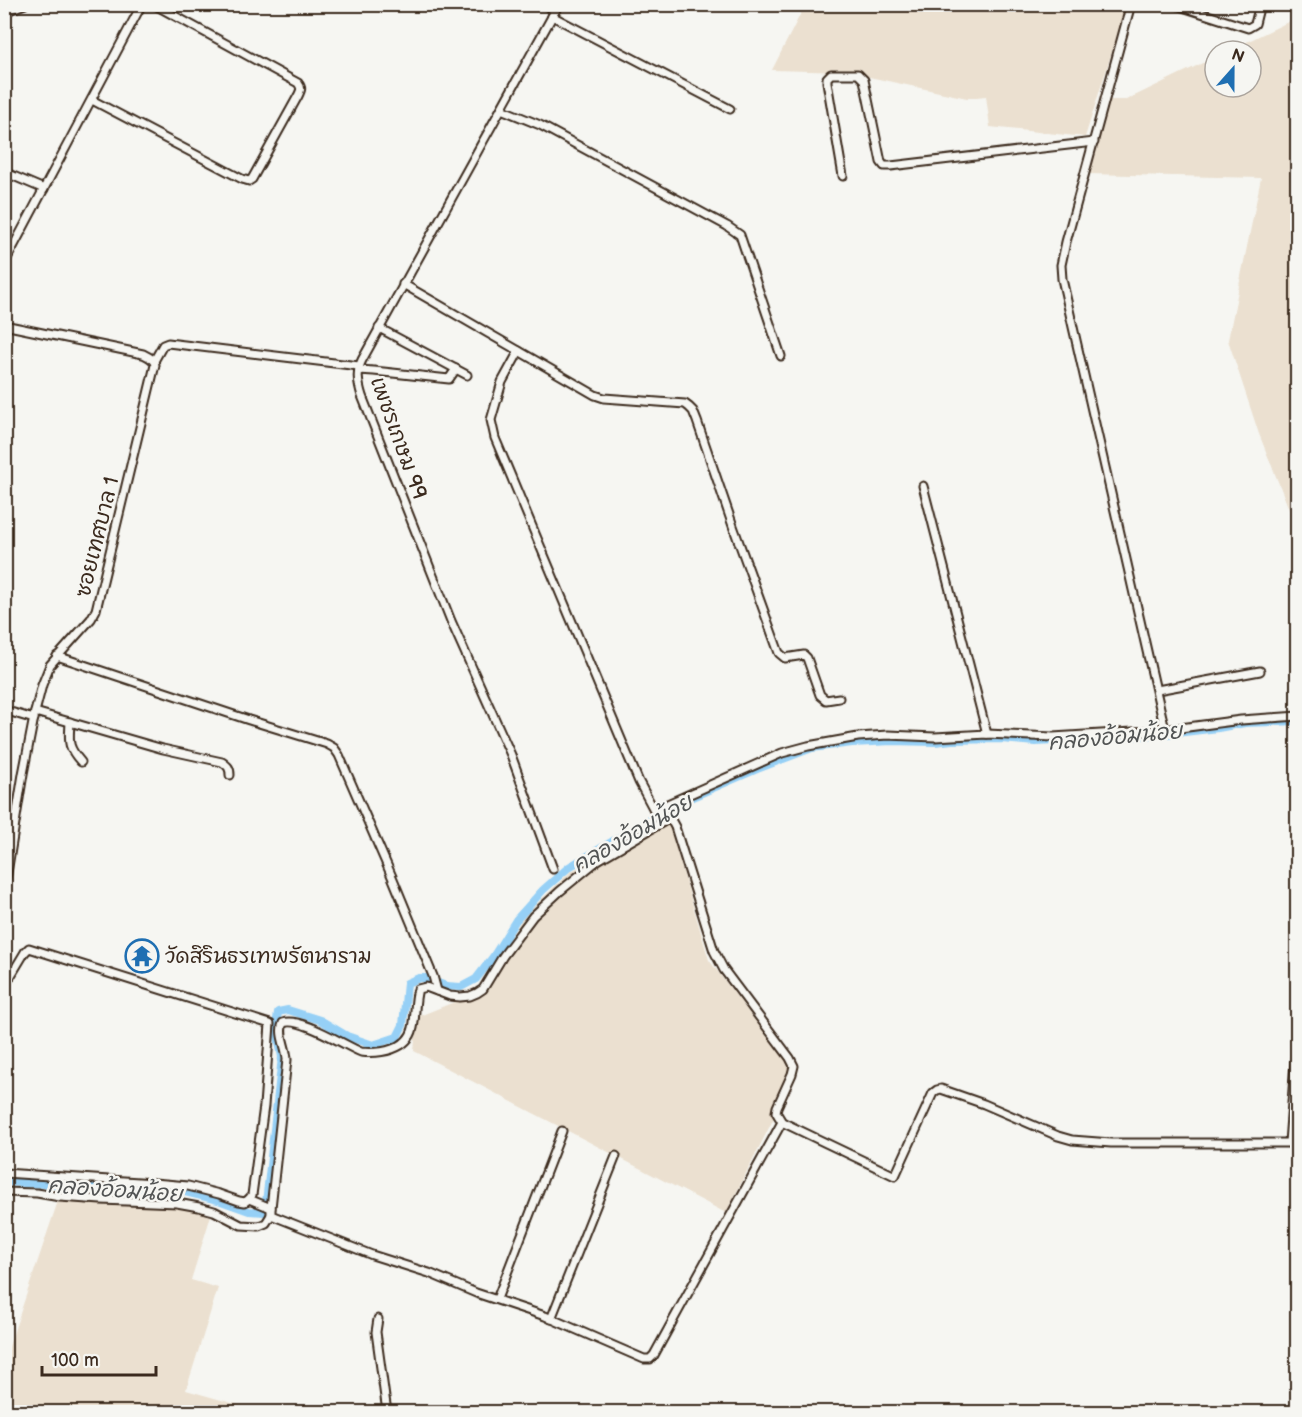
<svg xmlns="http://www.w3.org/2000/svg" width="1302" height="1417" viewBox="0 0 1302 1417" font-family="'Balsamiq Sans','Playpen Sans Thai',sans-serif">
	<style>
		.built { fill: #ebe0d0 }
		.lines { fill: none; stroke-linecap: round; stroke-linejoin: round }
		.canal { stroke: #96d0f6; stroke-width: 8 }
		.street-casing { stroke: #3b2a1e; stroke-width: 11 }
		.street { stroke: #f6f6f2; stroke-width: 7 }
		.labels { text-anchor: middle; stroke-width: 5; stroke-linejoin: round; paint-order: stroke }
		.street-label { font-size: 21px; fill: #3b2a1e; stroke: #f6f6f2 }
		.poi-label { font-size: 21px; fill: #3b2a1e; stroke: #f6f6f2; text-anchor: start }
		.water-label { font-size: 22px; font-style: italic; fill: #525454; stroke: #f6f6f2 }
	</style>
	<rect width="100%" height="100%" fill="#f6f6f2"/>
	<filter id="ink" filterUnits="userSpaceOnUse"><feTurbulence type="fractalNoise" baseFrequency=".0167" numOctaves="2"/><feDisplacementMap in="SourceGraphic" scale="12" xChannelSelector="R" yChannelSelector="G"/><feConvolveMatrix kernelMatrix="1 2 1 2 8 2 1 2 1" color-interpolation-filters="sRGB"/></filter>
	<g filter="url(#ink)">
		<!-- built -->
		<g class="built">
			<polygon points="805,5 1127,5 1085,137 990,127 986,96 967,98 846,72 772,70"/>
			<polygon points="1293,5 1297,5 1298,385 1294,400 1298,411 1297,529 1259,434 1228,340 1261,178 1087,174 1107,100 1126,100 1215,57 1215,87 1251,87 1251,51 1228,51 1290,21"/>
			<polygon points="668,821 709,960 796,1074 726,1213 414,1051 417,1017 479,992 523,917 570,872 651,822"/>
			<polygon points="58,1201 213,1209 191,1280 218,1288 186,1390 264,1412 5,1412 5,1358"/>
		</g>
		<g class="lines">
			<!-- canal -->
			<polyline class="canal" points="4,1182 177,1190 218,1200 249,1211 265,1212 282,1057 276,1027 278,1012 288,1010 320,1020 347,1036 373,1045 397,1037 403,1025 407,983 419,978 425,978 446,986 461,987 476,979 493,957 516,920 543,890 569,867 676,804 757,769 812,748 852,743 892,741 935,742 952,740 1001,739 1036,742 1159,735 1218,728 1245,723 1298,721"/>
			<!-- street casing -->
			<g class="street-casing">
				<g id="street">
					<polyline points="544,4 555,11"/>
					<polyline points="1131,4 1066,242 1061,265 1062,279 1165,730"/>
					<polyline points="1173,4 1248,28 1255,24 1260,4"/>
					<polyline points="4,12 25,4"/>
					<polyline points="552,16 730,109"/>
					<path d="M92,100l150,79 7,2 3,-2 46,-83c3,-6 4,-8 0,-13l-145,-79"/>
					<polyline points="501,109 540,125 727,226 740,235 781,356"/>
					<polyline points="4,172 44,189"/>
					<polyline points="843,176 827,82 827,78 831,74 858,74 864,80 881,162 884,166 891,166 1094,142"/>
					<polyline points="4,264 142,4"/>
					<polyline points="403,284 595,395 604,398 685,404 689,407 693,411 697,421 733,526 779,653 785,658 804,655 807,658 820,695 826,700 839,698"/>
					<path d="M4,325l139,29c6,3 11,5 12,11l-59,245 -5,9 -41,46 -8,20 -7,27 -12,62 -19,118"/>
					<polyline points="379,328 467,375"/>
					<polyline points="519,351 502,382 491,420 495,438 639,782 654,810 670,818 675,827 714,951 724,970 790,1058 794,1066 792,1074 777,1107 776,1112 782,1122 895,1176 933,1093 937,1090 941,1089 984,1104 1058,1136 1072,1140 1111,1143 1298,1143"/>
					<polyline points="154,361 163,345 168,343 359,366"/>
					<polyline points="359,370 374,371 449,379 456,369"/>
					<polyline points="923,486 987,734"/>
					<polyline points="57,656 249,720 327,744 334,748 339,755 393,879 433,976 437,991"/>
					<polyline points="1157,690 1260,671"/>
					<polyline points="4,710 34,719"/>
					<path d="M35,712l128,37 59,13c6,4 8,6 8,13"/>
					<path d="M70,722c-1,20 -3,24 11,40"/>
					<polyline points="654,810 782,753 808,746 858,737 888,735 935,737 987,734 1053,737 1165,730 1241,720 1298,716"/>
					<path d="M670,818l-72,42 -39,32 -26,24 -30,40 -20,33 -6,4 -7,3 -10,1 -10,-1 -24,-9 -8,2c-4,13 -2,26 -5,39 -5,22 -33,26 -52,24 -17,-7 -62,-36 -78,-29 -5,11 4,25 4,37l-16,148v7l101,40 57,18 47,20 69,23 99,43h6l4,-4 128,-233"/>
					<path d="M553,869l-42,-114 -60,-134 -89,-225c-4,-13 -6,-24 0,-36l197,-356"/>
					<polyline points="4,987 25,952 29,948 270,1024 264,1106 252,1195 249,1199"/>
					<polyline points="1289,1143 1298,1022"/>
					<polyline points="4,1173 154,1183 188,1186 219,1194 239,1201 245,1202 249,1199 271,1208"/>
					<polyline points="4,1192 37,1193 60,1197 101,1200 177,1203 199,1207 214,1211 241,1225 259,1226 266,1223 271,1215"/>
					<polyline points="497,1299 562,1131"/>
					<polyline points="378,1319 376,1332 387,1412"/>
					<polyline points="551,1319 616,1156"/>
				</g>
			</g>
			<!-- street -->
			<use href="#street" class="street"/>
		</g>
	</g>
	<!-- icons -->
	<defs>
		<g id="temple-ring" transform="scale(1.725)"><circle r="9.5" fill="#f6f6f2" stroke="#1f6fb2" stroke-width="1.5"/><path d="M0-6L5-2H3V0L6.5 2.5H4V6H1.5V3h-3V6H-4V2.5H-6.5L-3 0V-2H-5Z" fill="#1f6fb2"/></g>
	</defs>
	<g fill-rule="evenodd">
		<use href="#temple-ring" x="142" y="956"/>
	</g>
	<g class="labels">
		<!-- street labels -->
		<g class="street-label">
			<text transform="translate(399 438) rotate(70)" y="7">เพชรเกษม 99</text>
			<text transform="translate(97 537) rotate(-76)" y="7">ซอยเทศบาล 1</text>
		</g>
		<!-- poi labels -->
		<g class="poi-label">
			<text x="165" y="963">วัดสิรินธรเทพรัตนาราม</text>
		</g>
		<!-- water labels -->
		<g class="water-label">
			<text transform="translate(1115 736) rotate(-5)" y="8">คลองอ้อมน้อย</text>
			<text transform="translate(632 833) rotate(-30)" y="8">คลองอ้อมน้อย</text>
			<text transform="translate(115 1189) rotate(4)" y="8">คลองอ้อมน้อย</text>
		</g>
	</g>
	<!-- margin -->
	<rect width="1302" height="1417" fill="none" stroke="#f6f6f2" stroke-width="24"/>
	<rect x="12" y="12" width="1278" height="1393" fill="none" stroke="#3b2a1e" stroke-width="2" filter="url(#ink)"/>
	<!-- north arrow -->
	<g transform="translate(1233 69) rotate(21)"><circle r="28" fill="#f6f6f2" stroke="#aba49d" stroke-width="1.5"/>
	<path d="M0-4.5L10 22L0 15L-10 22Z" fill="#1f6fb2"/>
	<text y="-9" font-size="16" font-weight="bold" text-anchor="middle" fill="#3b2a1e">N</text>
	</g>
	<!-- scale -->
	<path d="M42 1366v9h114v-9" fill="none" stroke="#3b2a1e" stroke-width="3"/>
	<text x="51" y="1366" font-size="18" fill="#3b2a1e" stroke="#f6f6f2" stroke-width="4.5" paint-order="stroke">100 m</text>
</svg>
